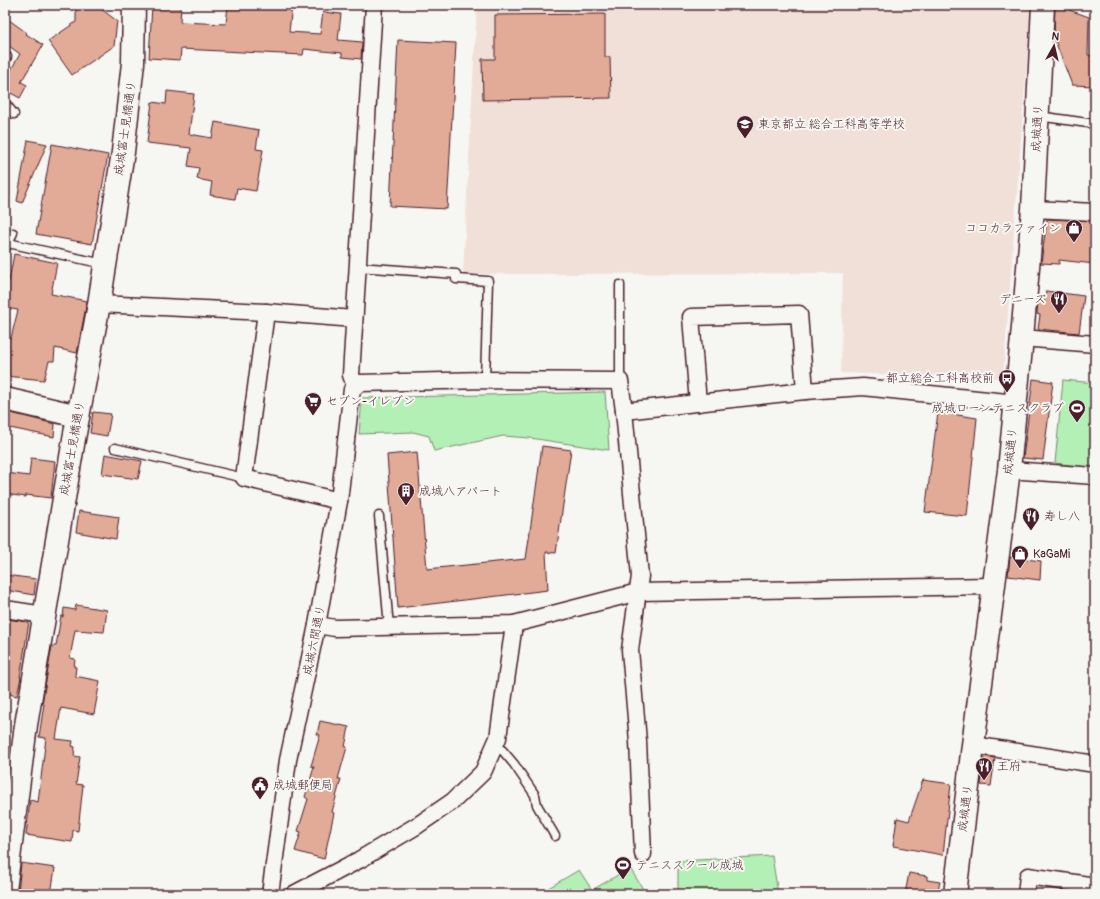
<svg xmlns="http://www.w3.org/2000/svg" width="1100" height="899" viewBox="0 0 1100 899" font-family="Pangolin,'Klee One',sans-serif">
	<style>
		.built { fill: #f0e0d7 }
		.green { fill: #b2f0b6; stroke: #7e8870 }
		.building { fill: #e2ab98; stroke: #4a1f2b }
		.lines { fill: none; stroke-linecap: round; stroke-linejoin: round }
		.lane-casing { stroke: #4a1f2b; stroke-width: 11 }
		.street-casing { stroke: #4a1f2b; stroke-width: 19 }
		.secondary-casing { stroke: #4a1f2b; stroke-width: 25 }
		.lane { stroke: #f6f6f2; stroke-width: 8 }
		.street { stroke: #f6f6f2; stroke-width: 16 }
		.secondary { stroke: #f6f6f2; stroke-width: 22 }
		.labels { text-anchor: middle; stroke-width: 4; stroke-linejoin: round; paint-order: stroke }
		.poi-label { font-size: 12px; fill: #4a1f2b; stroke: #f6f6f2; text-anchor: start }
		.street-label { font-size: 12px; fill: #4a1f2b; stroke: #f6f6f2 }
	</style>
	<rect width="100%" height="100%" fill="#f6f6f2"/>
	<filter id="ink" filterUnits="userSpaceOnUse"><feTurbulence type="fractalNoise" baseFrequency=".025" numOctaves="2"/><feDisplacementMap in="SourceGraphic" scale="8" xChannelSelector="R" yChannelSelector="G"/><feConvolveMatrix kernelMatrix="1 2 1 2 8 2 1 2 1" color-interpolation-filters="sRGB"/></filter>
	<g filter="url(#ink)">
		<!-- built -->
		<polygon class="built" points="477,5 1031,5 1003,378 841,373 843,273 463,274"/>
		<!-- green -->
		<g class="green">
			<polygon points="1063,380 1095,383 1095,468 1055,463"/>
			<polygon points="605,392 609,450 530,438 503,436 434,451 429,436 413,432 359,434 362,398"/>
			<polygon points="772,856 778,894 678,894 678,861"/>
			<polygon points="630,868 646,894 538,894 579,870 592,890"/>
		</g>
		<!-- building -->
		<g class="building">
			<polygon points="76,5 96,5 117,21 114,46 72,75 48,41 76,22"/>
			<polygon points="152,5 181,5 180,22 226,24 228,5 292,5 289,32 320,34 323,12 341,14 338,40 362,42 361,59 342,57 342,53 304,49 303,55 181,49 180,60 149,58"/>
			<polygon points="1055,5 1089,17 1088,55 1095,57 1095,86 1072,85 1054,38"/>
			<polygon points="605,14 605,57 610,57 611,98 483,100 482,59 495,59 495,15"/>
			<polygon points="5,17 27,33 26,34 43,45 21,82 27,85 20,98 5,90 5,80 20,54 5,43"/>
			<polygon points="398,40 456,43 447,209 390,206"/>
			<polygon points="167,91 194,94 189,134 212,138 215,122 259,130 256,149 263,150 256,191 237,188 235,199 210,195 212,182 197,179 199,168 188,166 191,148 147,143 152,102 166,104"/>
			<polygon points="28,140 47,144 22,203 17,201"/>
			<polygon points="52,144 108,155 92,244 36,234"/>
			<polygon points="1047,219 1095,221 1095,264 1059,260 1059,264 1041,263"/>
			<polygon points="14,254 57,263 51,294 87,301 77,353 55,348 54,361 49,361 44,380 5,376 5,336 11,338 18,310 5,308 5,281 9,281"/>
			<polygon points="1046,291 1084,296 1079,333 1038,329 1040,315 1037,314 1038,300 1044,301"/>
			<polygon points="1033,379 1053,382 1043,460 1023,458"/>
			<polygon points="7,412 55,424 54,437 5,427"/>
			<polygon points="93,412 111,414 107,436 90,433"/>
			<polygon points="938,412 977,418 967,516 925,512"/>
			<polygon points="542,446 571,450 556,553 546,552 548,590 398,608 387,455 417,452 427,569 526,559"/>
			<polygon points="105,454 142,461 138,479 102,474"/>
			<polygon points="31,458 55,461 51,498 26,495 26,497 5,494 6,473 29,476"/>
			<polygon points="79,511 119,517 116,539 76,532"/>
			<polygon points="1010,557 1041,561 1040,580 1008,576"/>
			<polygon points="5,575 36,579 34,595 5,590"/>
			<polygon points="76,605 107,610 104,632 75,630 70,658 75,659 74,667 76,667 75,676 100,681 94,714 61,708 56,739 73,741 72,746 75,747 74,756 80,757 76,784 83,785 78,831 73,830 72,842 26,835 30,800 38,802 46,738 39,737 44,704 42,704 52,646 56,646 61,616 63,617 64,608 75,610"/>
			<polygon points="5,619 29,622 20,677 21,677 17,696 5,693"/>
			<polygon points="320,721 349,727 345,747 347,747 338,779 341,779 332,812 334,813 324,859 295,851 301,832 298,831 308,799 305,797 314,767 311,766 320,735 317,734"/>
			<polygon points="984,756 995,758 991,786 981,785"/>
			<polygon points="923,780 951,784 943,855 893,846 897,818 909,821"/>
			<polygon points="21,863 55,868 51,894 18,894"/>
			<polygon points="909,873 927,876 927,880 940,882 937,894 905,894"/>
		</g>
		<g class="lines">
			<!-- lane casing -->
			<g class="lane-casing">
				<g id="lane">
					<polyline points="5,56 7,57 5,60"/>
					<polyline points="5,103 14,114"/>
					<polyline points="1038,116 1095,124"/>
					<polyline points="8,243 13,233"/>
					<polyline points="5,249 8,243 104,264"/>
					<polyline points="358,267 456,274 456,279 488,281 485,380"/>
					<polyline points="620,381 620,285"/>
					<polyline points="115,448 244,478"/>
					<polyline points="379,516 389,627"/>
					<polyline points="495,745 503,751 514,764 535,795 537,805 555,836"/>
				</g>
			</g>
			<!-- street casing -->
			<g class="street-casing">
				<g id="street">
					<polyline points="1033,209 1095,212"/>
					<polyline points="99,304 266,312 354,319"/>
					<polyline points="266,312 244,478 339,501"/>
					<polyline points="1022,338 1095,344"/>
					<polyline points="355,386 351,375 374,5"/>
					<polyline points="698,403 691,317 799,314 805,391"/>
					<polyline points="624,411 805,391 863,387 1016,403"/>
					<polyline points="1009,470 1095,476"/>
					<polyline points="5,609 44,615"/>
					<polyline points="317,625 335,628 514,624 638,592 993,586"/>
					<polyline points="973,745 1095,764"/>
					<polyline points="270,894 288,760 317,625 339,501 352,389 360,383 485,380 620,381 624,411 640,576 630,650 638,741 643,854"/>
					<polyline points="294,894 359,860 418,825 453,801 483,772 498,738 514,624"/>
					<polyline points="1026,894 1028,876 1095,886"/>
				</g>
			</g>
			<!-- secondary casing -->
			<g class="secondary-casing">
				<g id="secondary">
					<polyline points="5,399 78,416"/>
					<polyline points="5,890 26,725 74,439 99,304 123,152 133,63 134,5"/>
					<polyline points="955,894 973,745 1009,470 1022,338 1033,209 1043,5"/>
				</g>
			</g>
			<!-- lane -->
			<use href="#lane" class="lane"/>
			<!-- street -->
			<use href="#street" class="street"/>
			<!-- secondary -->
			<use href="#secondary" class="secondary"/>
		</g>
	</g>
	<!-- icons -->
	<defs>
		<g id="school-pin" transform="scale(0.9)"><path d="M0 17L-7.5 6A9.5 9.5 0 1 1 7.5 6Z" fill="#4a1f2b" stroke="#f6f6f2"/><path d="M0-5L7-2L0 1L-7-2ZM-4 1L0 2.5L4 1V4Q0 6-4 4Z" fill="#fff"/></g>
		<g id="shop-pin" transform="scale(0.9)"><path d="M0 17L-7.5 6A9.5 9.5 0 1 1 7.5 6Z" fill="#4a1f2b" stroke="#f6f6f2"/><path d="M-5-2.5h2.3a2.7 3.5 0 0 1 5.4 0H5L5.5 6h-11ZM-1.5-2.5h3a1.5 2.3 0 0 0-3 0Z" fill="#fff"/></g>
		<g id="restaurant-pin" transform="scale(0.9)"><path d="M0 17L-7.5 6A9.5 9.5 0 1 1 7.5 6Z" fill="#4a1f2b" stroke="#f6f6f2"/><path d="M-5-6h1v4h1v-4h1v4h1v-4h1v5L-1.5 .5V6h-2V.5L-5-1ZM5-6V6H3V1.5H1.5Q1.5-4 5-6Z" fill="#fff"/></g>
		<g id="bus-pin" transform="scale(0.9)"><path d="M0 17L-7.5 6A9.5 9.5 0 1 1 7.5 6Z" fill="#4a1f2b" stroke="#f6f6f2"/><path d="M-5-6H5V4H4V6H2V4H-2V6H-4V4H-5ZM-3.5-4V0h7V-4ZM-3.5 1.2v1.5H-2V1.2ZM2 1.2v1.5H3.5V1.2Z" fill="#fff"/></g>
		<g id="supermarket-pin" transform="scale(0.9)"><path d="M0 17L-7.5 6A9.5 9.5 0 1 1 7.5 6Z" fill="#4a1f2b" stroke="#f6f6f2"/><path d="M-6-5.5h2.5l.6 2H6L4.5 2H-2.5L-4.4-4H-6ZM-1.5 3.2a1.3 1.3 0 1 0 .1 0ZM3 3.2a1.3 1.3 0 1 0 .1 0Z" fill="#fff"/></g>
		<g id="stadium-pin" transform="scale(0.9)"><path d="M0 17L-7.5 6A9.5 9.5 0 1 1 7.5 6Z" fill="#4a1f2b" stroke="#f6f6f2"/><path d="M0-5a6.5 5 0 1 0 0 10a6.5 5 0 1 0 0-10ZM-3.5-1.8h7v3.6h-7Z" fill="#fff"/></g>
		<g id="building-pin" transform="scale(0.9)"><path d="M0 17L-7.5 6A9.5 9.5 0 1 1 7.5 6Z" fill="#4a1f2b" stroke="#f6f6f2"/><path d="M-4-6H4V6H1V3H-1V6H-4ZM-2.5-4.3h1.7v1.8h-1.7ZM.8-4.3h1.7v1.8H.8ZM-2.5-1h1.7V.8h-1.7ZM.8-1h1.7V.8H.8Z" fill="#fff"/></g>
		<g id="civic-pin" transform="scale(0.9)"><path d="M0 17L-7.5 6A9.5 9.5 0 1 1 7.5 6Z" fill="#4a1f2b" stroke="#f6f6f2"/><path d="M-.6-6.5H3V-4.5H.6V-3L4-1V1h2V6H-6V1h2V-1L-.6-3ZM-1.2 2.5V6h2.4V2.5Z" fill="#fff"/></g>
	</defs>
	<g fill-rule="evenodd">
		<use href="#school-pin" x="745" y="124"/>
		<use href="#shop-pin" x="1074" y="228"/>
		<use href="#restaurant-pin" x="1059" y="299"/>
		<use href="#bus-pin" x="1007" y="378"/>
		<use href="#supermarket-pin" x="313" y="401"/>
		<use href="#stadium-pin" x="1077" y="408"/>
		<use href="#building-pin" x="406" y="491"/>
		<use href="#restaurant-pin" x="1031" y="516"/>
		<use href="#shop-pin" x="1020" y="554"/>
		<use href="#restaurant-pin" x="984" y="766"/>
		<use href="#civic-pin" x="260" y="785"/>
		<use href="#stadium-pin" x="623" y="865"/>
	</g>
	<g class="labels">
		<!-- poi labels -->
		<g class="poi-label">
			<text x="758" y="128">東京都立 総合工科高等学校</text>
			<text x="1061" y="232" text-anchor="end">ココカラファイン</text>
			<text x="1046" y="303" text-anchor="end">デニーズ</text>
			<text x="994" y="382" text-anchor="end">都立総合工科高校前</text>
			<text x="326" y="405">セブン-イレブン</text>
			<text x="1064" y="412" text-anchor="end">成城ローンテニスクラブ</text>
			<text x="419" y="495">成城八アパート</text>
			<text x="1044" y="520">寿し八</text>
			<text x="1033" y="558">KaGaMi</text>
			<text x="997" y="770">王府</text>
			<text x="273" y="789">成城郵便局</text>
			<text x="636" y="869">テニススクール成城</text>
		</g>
		<!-- street labels -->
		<g class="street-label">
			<text transform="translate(125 128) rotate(-82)" y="4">成城富士見橋通り</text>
			<text transform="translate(1037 128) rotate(-87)" y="4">成城通り</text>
			<text transform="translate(72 448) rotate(-80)" y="4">成城富士見橋通り</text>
			<text transform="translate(1010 451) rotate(-84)" y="4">成城通り</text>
			<text transform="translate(314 640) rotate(-79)" y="4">成城六間通り</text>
			<text transform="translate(965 808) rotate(-83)" y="4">成城通り</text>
		</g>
	</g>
	<!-- margin -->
	<rect width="1100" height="899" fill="none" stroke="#f6f6f2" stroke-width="20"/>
	<rect x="10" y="10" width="1080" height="879" fill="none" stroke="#4a1f2b" stroke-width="1.5" filter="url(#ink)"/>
	<!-- north arrow -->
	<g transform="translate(1054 46) rotate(8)" stroke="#f6f6f2" stroke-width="3" paint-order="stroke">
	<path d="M0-3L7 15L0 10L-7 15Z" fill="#4a1f2b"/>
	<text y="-6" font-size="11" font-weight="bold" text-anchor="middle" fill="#4a1f2b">N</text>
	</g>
</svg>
